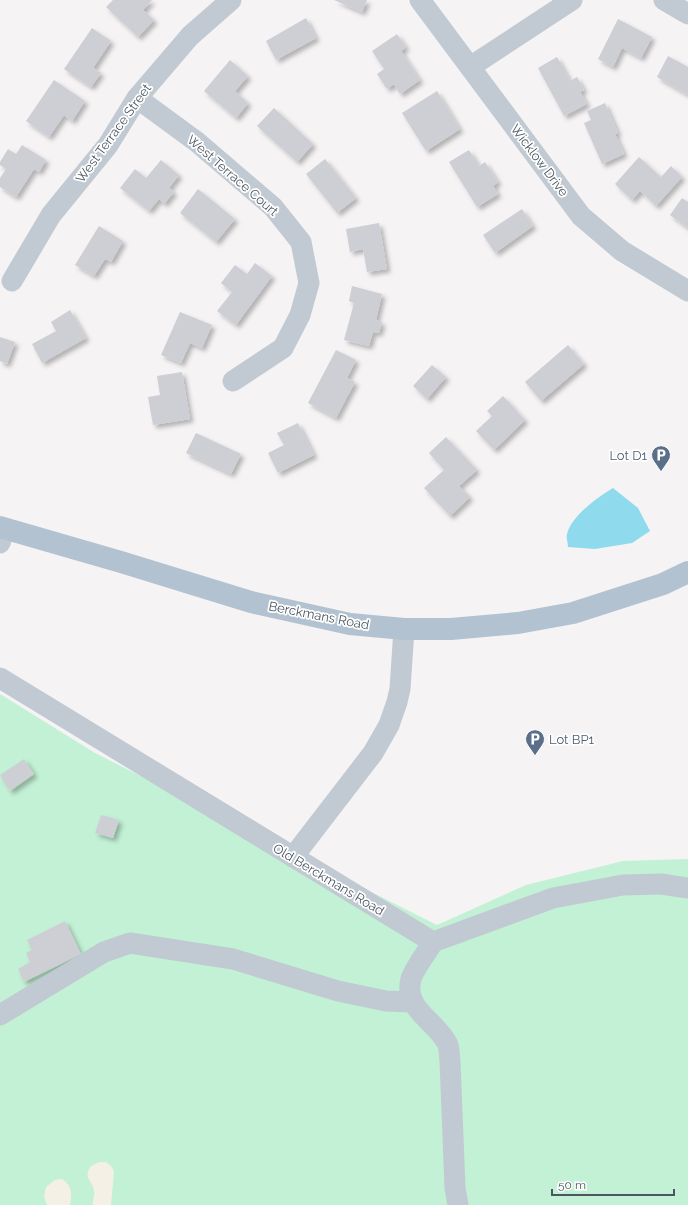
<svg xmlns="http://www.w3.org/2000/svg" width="688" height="1205" viewBox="0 0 688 1205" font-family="Raleway,sans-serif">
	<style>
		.green { fill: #c3f1d5 }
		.sand { fill: #f5f0e5 }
		.water { fill: #90daee }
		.building { fill: #cdcfd5; filter: url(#shadow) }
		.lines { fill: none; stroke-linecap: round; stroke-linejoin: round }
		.minor { stroke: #c1cad2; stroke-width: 21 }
		.major { stroke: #b3c2d1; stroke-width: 22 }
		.labels { text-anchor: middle; stroke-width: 3.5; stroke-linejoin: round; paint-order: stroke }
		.street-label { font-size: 13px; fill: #4a5661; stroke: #fff }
		.service-label { font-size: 13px; fill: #4e5e75; stroke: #fff; text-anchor: end }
	</style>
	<defs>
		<filter id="shadow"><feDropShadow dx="3.5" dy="3.5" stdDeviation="2" flood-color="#0004"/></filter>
	</defs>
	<rect width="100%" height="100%" fill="#f5f3f3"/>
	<!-- green -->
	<polygon class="green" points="0,694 95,753 437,925 526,885 623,861 688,859 688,1205 0,1205"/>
	<!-- sand -->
	<g class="sand">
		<path d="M99,1162h7l5,4 3,5 -3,34h-18c-1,-5 2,-9 1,-13 0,-11 -12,-13 -3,-26z"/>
		<path d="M62,1179c10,6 10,16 8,26h-23l-3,-9 2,-9 9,-7z"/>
	</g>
	<!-- water -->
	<path class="water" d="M613,488l25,20 12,23 -18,12 -37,6 -27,-2c0,-4 -2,-9 -1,-13 4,-18 31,-37 46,-46z"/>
	<!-- building -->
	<g class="building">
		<polygon points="113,0 152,0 143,10 154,20 138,37 106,7"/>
		<polygon points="334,0 367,0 362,12"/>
		<polygon points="306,18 316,38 276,60 266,41"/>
		<polygon points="618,19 652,37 641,58 622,48 613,67 598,59"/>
		<polygon points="92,28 111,41 93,68 101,73 91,87 64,69"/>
		<polygon points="397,34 406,47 401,51 420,80 400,94 394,84 387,89 377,74 384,69 372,51"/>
		<polygon points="668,56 688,67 688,95 657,77"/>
		<polygon points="557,57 570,81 577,77 584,90 580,92 587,104 564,116 538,68"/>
		<polygon points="230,60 248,76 235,91 248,103 236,118 204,91"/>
		<polygon points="54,80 85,101 72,121 64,115 49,137 26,121"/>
		<polygon points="437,91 460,129 426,151 402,113"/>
		<polygon points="605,103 618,133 615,134 624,154 602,164 584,123 591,120 587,111"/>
		<polygon points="274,108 313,144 297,162 257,126"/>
		<polygon points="22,145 46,160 39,172 34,169 16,197 0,187 0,178 6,169 0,165 0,162 8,149 16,154"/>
		<polygon points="469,150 479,166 485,162 498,182 493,186 498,194 477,207 449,162"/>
		<polygon points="639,157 661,177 671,166 682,177 656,206 640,191 632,200 615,184"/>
		<polygon points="325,159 356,198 337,213 306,174"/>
		<polygon points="161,160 179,175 169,188 174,192 164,204 159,199 149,211 120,188 135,169 146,178"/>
		<polygon points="198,189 235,219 216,242 180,213"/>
		<polygon points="682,198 688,202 688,228 670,215"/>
		<polygon points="522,209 533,226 495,253 483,235"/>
		<polygon points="379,223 387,269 367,272 363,249 350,252 346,229"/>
		<polygon points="99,226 123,241 111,262 105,259 94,276 75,265"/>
		<polygon points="255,263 272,276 236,325 217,311 232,292 221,283 235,265 247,274"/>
		<polygon points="352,286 382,294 376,320 382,322 379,333 373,332 369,346 344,340 354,303 349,301"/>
		<polygon points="70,310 86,338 42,363 32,344 56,331 51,322"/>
		<polygon points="180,312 212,325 202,348 190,343 181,363 161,355"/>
		<polygon points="0,337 15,342 7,364 0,361"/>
		<polygon points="568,345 584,364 541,401 525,382"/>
		<polygon points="336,350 356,360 347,378 355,382 336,418 308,403"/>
		<polygon points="432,365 446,377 427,399 413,386"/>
		<polygon points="182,372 190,419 153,425 148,397 160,395 157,376"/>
		<polygon points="503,396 525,420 494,450 476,431 492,416 487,411"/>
		<polygon points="298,423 314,455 278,473 268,453 284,445 277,433"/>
		<polygon points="196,433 241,454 231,474 186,453"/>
		<polygon points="446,437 477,470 459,486 470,497 450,516 424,488 444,470 429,453"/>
		<polygon points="24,759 34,774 10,791 0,775"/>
		<polygon points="101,815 119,820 113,838 95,833"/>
		<polygon points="65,921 81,954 24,982 18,969 30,962 26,953 32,950 27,940"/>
	</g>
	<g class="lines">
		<!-- minor -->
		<g class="minor">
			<polyline points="420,0 581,216 622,251 688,291"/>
			<polyline points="664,0 688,14"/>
			<polyline points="470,67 572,0"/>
			<polyline points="137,98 197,142 273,207 301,242 309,283 300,315 283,348 233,381"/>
			<polyline points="12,281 51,215 108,145 137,98 190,36 231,0"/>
			<polyline points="0,543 5,529"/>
			<polyline points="0,678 433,942 553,898 623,885 661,884 688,888"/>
			<polyline points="293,857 373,753 389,725 397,702 400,689 404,629"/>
			<path d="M433,942c-6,10 -19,27 -22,37 -8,30 24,41 36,64 3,5 2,13 3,18l5,127 3,17"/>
			<polyline points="0,1015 104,952 130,943 233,959 338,991 386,1001 413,1002"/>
		</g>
		<!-- major -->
		<polyline class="major" points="0,527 121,562 251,602 350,624 404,629 451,629 518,623 573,613 663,584 688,572"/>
	</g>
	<!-- icons -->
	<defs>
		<g id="parking-pin" transform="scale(1)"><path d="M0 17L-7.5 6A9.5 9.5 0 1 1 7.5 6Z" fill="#5c6f8a" stroke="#fff"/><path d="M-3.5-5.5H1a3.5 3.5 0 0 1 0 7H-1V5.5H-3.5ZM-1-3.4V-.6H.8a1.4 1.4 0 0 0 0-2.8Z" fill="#fff"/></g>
	</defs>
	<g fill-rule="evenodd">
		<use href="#parking-pin" x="661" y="455"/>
		<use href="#parking-pin" x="535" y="739"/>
	</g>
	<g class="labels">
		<!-- street labels -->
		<g class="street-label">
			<text transform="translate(113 133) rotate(-54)" y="5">West Terrace Street</text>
			<text transform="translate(540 160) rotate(53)" y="5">Wicklow Drive</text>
			<text transform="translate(233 175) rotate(41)" y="5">West Terrace Court</text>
			<text transform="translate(319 615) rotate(11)" y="5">Berckmans Road</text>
			<text transform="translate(329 879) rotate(31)" y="5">Old Berckmans Road</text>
		</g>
		<!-- service labels -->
		<g class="service-label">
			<text x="647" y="460">Lot D1</text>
			<text x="549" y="744" text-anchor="start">Lot BP1</text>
		</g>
	</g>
	<!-- scale -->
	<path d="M552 1189v6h122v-6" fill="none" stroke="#4a5661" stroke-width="2"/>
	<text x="558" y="1189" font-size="12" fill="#4a5661" stroke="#ffffff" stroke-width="3" paint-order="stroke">50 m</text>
</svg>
